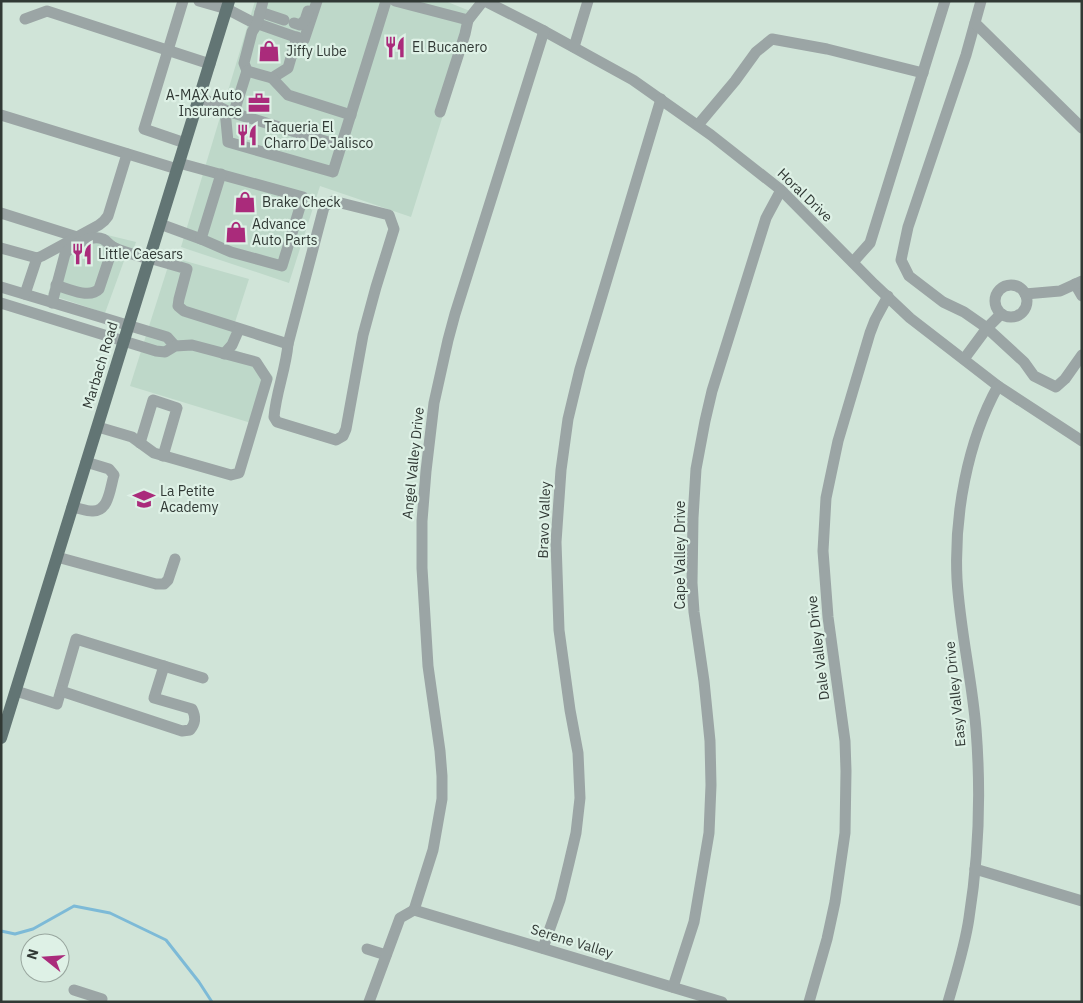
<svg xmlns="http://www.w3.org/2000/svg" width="1083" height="1003" viewBox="0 0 1083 1003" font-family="'IBM Plex Sans',sans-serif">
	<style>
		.built { fill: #bed8c9 }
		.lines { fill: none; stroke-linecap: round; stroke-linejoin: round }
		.stream { stroke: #7dbad7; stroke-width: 3 }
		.minor { stroke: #9ba5a5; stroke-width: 11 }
		.major { stroke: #627574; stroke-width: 12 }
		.labels { text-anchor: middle; stroke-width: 4.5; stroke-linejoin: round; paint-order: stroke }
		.poi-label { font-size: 14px; fill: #313935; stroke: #def1e6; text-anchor: start }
		.street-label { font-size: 14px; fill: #313935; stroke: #def1e6 }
	</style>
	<rect width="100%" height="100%" fill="#d0e4d8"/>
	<!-- built -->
	<g class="built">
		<polygon points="255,1 445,1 475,13 411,217 320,186 289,283 181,247"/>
		<polygon points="95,232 136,242 130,259 125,258 105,313 48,294 63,249"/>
		<polygon points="171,257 249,279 227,347 259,359 273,377 258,425 130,386"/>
	</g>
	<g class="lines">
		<!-- stream -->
		<polyline class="stream" points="1,931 15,934 33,929 74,906 110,913 166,940 199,982 212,1002"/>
		<!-- minor -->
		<g class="minor">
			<polyline points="183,1 144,129 185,143"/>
			<polyline points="199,1 227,9 250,21 304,40 317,1"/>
			<polyline points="395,1 468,20 483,1"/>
			<polyline points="485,1 544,31 633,80 711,135 781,190 874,284 910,318 998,386 1082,441"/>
			<polyline points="981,1 966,55 908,227 901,260 909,276 943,302 964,312 987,328 1024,362 1034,376 1056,387 1065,379 1082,355"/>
			<polyline points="260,12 284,20"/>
			<polyline points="25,19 47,11 210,64"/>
			<polyline points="294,23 300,25 305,20 308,11"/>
			<polyline points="975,23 1082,128"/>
			<polyline points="574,47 588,1"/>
			<polyline points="247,71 244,63 252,32 257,24 263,1"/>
			<polyline points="272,78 288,68 297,37"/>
			<polyline points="200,97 225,110 228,142 333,172 386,1"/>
			<polyline points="227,111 341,146"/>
			<polyline points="234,112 247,71 272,78 288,95 351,115"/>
			<polyline points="440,112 465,34 468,20"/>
			<polyline points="1,115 177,169"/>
			<polyline points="698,125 735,81 756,52 772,39 827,49 923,73"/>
			<path d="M333,201l56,14 5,14 -18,58 -13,48 -17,94 -3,7 -7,4 -59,-18 -3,-5c2,-25 12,-48 14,-73l36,-137z"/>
			<polyline points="1,213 77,237"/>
			<polyline points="160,224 201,239 231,252 282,266 303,197 179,163"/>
			<polyline points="201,239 221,174"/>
			<polyline points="1,248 37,258 42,256 99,225 104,221 108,216 127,154"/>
			<polyline points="149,258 187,269 179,299 178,306 184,311 288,344"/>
			<polyline points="853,262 870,243 945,1"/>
			<polyline points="1075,284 1082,296"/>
			<path d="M56,285c12,4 34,14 43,4l14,-42"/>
			<circle cx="1011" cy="301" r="16"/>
			<polyline points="1,287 167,337 175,346"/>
			<polyline points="25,294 37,258"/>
			<polyline points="1025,294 1060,291 1082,281"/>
			<polyline points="1,303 156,351 165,352 175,346 192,345 256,362 267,379 239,473 231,475 154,453 132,437 98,427"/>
			<path d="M52,303l13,-49c5,-8 27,-20 38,-15 4,2 7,7 12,9 10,5 23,7 34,11"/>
			<polyline points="224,354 232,345 239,329"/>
			<polyline points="964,359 987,328 1001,314"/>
			<polyline points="140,443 153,400 177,408 163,456"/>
			<path d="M72,507c7,1 14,4 20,4 17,1 18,-23 22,-36l-5,-6 -23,-7"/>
			<polyline points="57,557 156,584 164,584 168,580 175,559"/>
			<polyline points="16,691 57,704 76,639 203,678"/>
			<path d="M61,691l121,40 8,-1c6,-7 6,-13 2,-21l-38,-11 10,-32"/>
			<polyline points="975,869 1082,901"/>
			<polyline points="414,910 433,850 442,799 442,776 440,751 428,666 422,568 422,521 426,471 434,403 448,340 455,314 544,31"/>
			<polyline points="414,910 722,1002"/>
			<polyline points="543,948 560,900 569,863 576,833 580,798 578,753 570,710 559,630 556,542 561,470 568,419 580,369 661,99"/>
			<polyline points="367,949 386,955"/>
			<polyline points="673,987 694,922 709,833 711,785 710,741 704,681 694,612 692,583 693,518 696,469 705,421 712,391 766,218 781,190"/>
			<polyline points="74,990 102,999 101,1002"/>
			<polyline points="369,1002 400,918 414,910"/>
			<polyline points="809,1002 827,939 835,902 845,833 846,771 845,741 828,617 823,551 826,498 838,441 870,333 875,320 888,296"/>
			<path d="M948,1002c8,-28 17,-56 21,-84 10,-63 12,-126 7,-189 -4,-50 -16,-99 -19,-150 -3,-63 10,-137 41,-193"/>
		</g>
		<!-- major -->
		<polyline class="major" points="1,738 229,1"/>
	</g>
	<!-- icons -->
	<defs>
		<g id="restaurant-bare" transform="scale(1.725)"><path d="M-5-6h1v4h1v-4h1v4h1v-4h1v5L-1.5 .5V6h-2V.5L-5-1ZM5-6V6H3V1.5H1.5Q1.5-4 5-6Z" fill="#aa2b7b" stroke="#def1e6" stroke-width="2.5" paint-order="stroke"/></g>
		<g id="shop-bare" transform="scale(1.725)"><path d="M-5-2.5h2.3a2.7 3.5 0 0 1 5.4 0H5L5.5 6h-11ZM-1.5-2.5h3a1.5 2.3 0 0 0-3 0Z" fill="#aa2b7b" stroke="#def1e6" stroke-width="2.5" paint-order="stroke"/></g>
		<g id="office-bare" transform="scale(1.725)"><path d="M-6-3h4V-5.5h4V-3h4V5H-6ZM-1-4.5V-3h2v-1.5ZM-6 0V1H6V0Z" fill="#aa2b7b" stroke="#def1e6" stroke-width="2.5" paint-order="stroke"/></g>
		<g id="school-bare" transform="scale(1.725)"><path d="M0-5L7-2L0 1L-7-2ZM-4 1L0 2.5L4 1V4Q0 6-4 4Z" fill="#aa2b7b" stroke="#def1e6" stroke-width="2.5" paint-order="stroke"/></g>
	</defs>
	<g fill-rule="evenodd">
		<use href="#restaurant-bare" x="395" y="47"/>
		<use href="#shop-bare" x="269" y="51"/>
		<use href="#office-bare" x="259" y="103"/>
		<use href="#restaurant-bare" x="247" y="135"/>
		<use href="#shop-bare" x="245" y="202"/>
		<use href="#shop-bare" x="236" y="232"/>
		<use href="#restaurant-bare" x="82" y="254"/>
		<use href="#school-bare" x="144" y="499"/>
	</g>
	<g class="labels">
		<!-- poi labels -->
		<g class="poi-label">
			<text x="412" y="52">El Bucanero</text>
			<text x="286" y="56">Jiffy Lube</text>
			<text x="242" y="100" text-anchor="end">A-MAX Auto<tspan x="242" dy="16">Insurance</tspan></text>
			<text x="264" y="132">Taqueria El<tspan x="264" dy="16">Charro De Jalisco</tspan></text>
			<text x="262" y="207">Brake Check</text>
			<text x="252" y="229">Advance<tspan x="252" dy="16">Auto Parts</tspan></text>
			<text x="98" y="259">Little Caesars</text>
			<text x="160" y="496">La Petite<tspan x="160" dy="16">Academy</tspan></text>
		</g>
		<!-- street labels -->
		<g class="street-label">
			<text transform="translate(805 195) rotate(44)" y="5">Horal Drive</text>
			<text transform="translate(100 365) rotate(-73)" y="5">Marbach Road</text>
			<text transform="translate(413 463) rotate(-84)" y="5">Angel Valley Drive</text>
			<text transform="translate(544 520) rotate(-88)" y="5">Bravo Valley</text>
			<text transform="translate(680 555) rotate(-90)" y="5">Cape Valley Drive</text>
			<text transform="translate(818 648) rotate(-97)" y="5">Dale Valley Drive</text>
			<text transform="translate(955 694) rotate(-96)" y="5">Easy Valley Drive</text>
			<text transform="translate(572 941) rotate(17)" y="5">Serene Valley</text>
		</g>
	</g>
	<!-- border -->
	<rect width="1083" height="1003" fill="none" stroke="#313935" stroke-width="5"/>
	<!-- north arrow -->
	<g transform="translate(45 958) rotate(287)"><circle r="24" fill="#def1e6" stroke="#99a79f"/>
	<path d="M0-4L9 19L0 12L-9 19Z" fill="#aa2b7b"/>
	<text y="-8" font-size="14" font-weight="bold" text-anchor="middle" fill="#313935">N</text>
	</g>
</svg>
